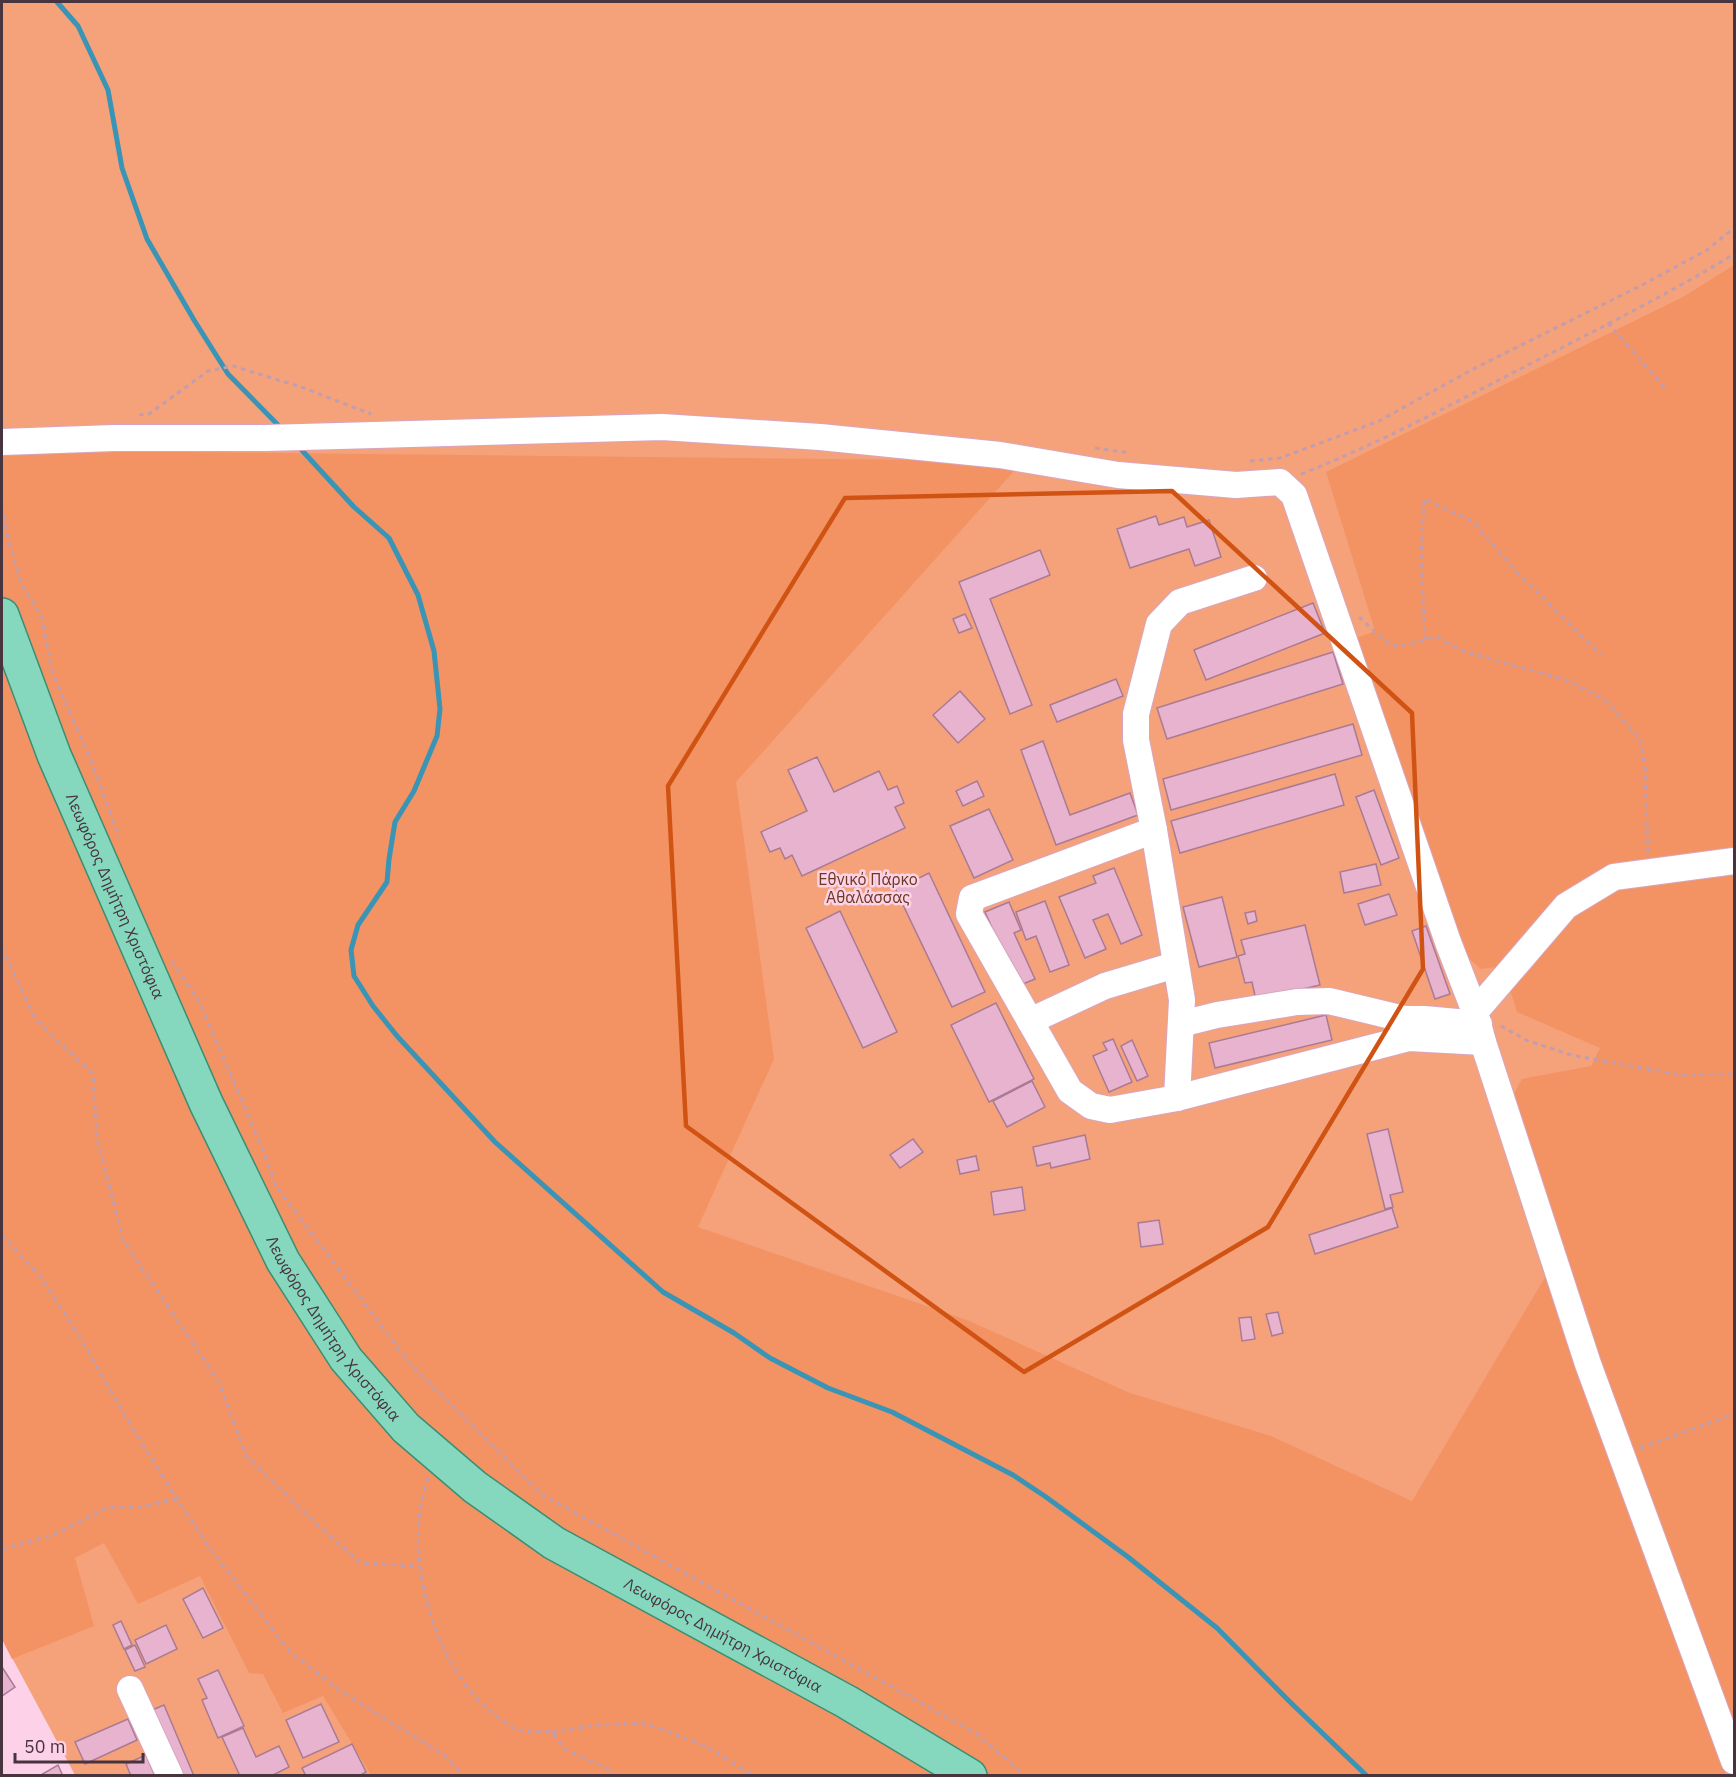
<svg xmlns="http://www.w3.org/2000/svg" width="1736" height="1777" viewBox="0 0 1736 1777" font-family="'IBM Plex Sans',sans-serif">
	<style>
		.green { fill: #f5a27a }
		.forest { fill: #f39364 }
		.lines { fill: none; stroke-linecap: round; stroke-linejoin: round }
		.stream { stroke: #3994b6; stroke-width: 5 }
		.building { fill: #e7b3ce; stroke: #aa7a94; stroke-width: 1.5 }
		.minor-casing { stroke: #d8a5c0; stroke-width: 28 }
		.major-casing { stroke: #3a8e74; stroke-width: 36 }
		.path { stroke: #c09daf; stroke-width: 3; stroke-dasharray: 4.5 4.5; stroke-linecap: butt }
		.minor { stroke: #fff; stroke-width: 26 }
		.major { stroke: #85d8bd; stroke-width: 33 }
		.marked { fill: none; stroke: #d05314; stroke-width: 4.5; stroke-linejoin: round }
		.labels { text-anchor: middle; stroke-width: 5; stroke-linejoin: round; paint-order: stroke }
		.park-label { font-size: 16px; fill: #693920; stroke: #fdd2e8 }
		.street-label { font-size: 16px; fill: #48343f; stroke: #fdd2e8 }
	</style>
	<rect width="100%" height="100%" fill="#fdd2e8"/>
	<!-- green -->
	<polygon class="green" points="2,2 1734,2 1734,1775 75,1775 2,1639"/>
	<!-- forest -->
	<g class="forest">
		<polygon points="1734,265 1734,1732 1616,1416 1511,1099 1522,1079 1591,1066 1600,1048 1517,1012 1503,966 1481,969 1467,957 1456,941 1354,639 1375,631 1326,472 1683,297"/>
		<polygon points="2,450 1023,461 736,782 774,1059 698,1227 967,1320 1130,1393 1271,1436 1412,1501 1550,1269 1602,1436 1726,1775 371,1775 323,1696 283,1713 263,1674 249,1673 200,1576 138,1604 104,1543 75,1558 94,1626 12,1659 2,1639"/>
	</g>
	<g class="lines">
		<!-- stream -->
		<g class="stream">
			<polyline points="57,2 78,26 108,90 122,168 147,239 194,320 228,374 281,428"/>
			<polyline points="298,446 354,507 389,538 418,595 434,651 440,709 437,736 414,791 395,822 389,859 387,882 358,925 351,950 354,976 373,1006 397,1036 495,1142 663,1292 734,1333 770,1358 828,1388 892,1412 1013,1475 1046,1497 1128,1557 1217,1628 1289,1701 1367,1776"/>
		</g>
	</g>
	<!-- building -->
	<g class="building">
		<polygon points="1156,516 1159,525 1184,517 1187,527 1209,520 1221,557 1195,566 1189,549 1130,568 1117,529"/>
		<polygon points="1040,550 1050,575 990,599 1032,705 1010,714 959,582"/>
		<polygon points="1313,603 1325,633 1206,680 1194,650"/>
		<polygon points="965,614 972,628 959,633 953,619"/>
		<polygon points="1333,652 1343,684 1167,739 1157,708"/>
		<polygon points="1116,679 1123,696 1057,722 1050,705"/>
		<polygon points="960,691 985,719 958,743 933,715"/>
		<polygon points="1353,724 1362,755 1171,810 1163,779"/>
		<polygon points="1043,741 1070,815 1130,793 1138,815 1056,845 1021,750"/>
		<polygon points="817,757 834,792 879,771 888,790 897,786 904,803 895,807 905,828 802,876 792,855 785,859 780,848 770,852 761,832 807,811 788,770"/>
		<polygon points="1335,774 1344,805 1180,853 1171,821"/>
		<polygon points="977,781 984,796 963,806 956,791"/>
		<polygon points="1374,790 1399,858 1381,865 1356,797"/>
		<polygon points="989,809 1013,860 974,878 950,826"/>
		<polygon points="1376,864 1381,885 1344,893 1340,872"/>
		<polygon points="1114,868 1142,935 1121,944 1108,914 1093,920 1106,949 1085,958 1059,897 1096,883 1093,876"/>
		<polygon points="929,873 985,992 952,1007 893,884 904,878 907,884"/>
		<polygon points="1389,894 1397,915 1365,925 1358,904"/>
		<polygon points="1222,897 1237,957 1199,967 1183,907"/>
		<polygon points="1045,901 1069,965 1050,972 1036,936 1026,940 1016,912"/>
		<polygon points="1009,902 1021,930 1014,933 1035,979 1018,986 985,912"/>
		<polygon points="840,911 897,1032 863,1048 806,928"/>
		<polygon points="1255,911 1257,921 1248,924 1245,913"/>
		<polygon points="1305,925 1320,985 1256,1000 1252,982 1245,983 1238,956 1245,954 1241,940"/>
		<polygon points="1426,926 1450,994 1435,999 1412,931"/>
		<polygon points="996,1003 1034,1079 989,1102 951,1025"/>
		<polygon points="1326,1015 1332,1040 1215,1068 1209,1043"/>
		<polygon points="1113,1039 1132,1082 1109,1092 1093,1056 1107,1050 1103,1043"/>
		<polygon points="1132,1040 1148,1076 1137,1081 1121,1046"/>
		<polygon points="1032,1081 1045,1107 1007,1127 993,1101"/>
		<polygon points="1388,1129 1403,1192 1390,1195 1393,1207 1385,1209 1367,1134"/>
		<polygon points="1085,1135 1090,1159 1051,1168 1050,1163 1037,1166 1033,1147"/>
		<polygon points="913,1139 923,1152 900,1168 890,1155"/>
		<polygon points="976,1156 979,1170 960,1174 957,1160"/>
		<polygon points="1022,1187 1025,1210 994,1215 991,1192"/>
		<polygon points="1392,1208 1398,1227 1315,1254 1309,1235"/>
		<polygon points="1159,1220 1163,1244 1141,1247 1138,1223"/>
		<polygon points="1278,1312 1283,1333 1272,1336 1266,1314"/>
		<polygon points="1251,1317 1255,1339 1242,1341 1239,1318"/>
		<polygon points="203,1588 223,1628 203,1638 183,1599"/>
		<polygon points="121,1621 132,1645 124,1649 113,1625"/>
		<polygon points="166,1625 177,1649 146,1664 135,1640"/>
		<polygon points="135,1645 145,1667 135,1671 125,1650"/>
		<polygon points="2,1667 15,1687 2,1696"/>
		<polygon points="218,1670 244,1726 218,1738 202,1700 207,1698 198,1679"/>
		<polygon points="321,1704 339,1742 303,1758 286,1720"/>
		<polygon points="164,1705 194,1776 179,1776 150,1711"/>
		<polygon points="128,1719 137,1740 85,1764 75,1742"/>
		<polygon points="243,1728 256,1757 279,1746 289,1767 271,1776 240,1776 222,1737"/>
		<polygon points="352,1744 366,1772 359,1776 306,1776 302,1768"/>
		<polygon points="146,1755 155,1776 131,1776 126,1764"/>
		<polygon points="58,1765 63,1776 39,1776"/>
	</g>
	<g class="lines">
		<!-- minor casing -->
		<g class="minor-casing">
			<g id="minor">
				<polyline points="2,442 114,438 266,438 662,427 820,437 1000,455 1118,475 1236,485 1280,482 1294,495 1448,942 1475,1012 1483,1042 1588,1364 1734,1761"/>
				<polyline points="1154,830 972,898 969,914 1070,1091 1091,1106 1110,1110 1177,1098 1409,1038 1483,1042"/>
				<polyline points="1475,1012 1566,906 1614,877 1734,861"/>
				<polyline points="1030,1021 1105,986 1175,965"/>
				<polyline points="1181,1024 1217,1015 1297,1002 1329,1001 1404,1019 1424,1019 1479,1024"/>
				<polyline points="1177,1098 1182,1000 1154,830 1136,740 1136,714 1159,624 1180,602 1254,578"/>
				<polyline points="130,1689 170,1776"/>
			</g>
		</g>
		<!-- major casing -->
		<g class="major-casing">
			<g id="major">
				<path id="s1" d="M2,615l52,140 152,348 77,158 63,98 60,69 69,59 79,56 293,159 123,74"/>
			</g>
		</g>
		<!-- path -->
		<g class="path">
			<polyline points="1608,323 1666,389"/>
			<polyline points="139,415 149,414 208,371 233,366 301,387 371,414"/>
			<polyline points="1095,448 1130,453"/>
			<polyline points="1250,461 1280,458 1379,421 1475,368 1644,284 1707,250 1734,228"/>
			<path d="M1301,474c77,-30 151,-70 225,-108 70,-36 141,-71 208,-112"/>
			<polyline points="2,507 9,542 21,583 42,618 52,672 90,758 119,837"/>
			<polyline points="1359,617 1391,646 1410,644 1436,637 1463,651 1569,681 1605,700 1640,739 1645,767 1648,853"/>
			<polyline points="1425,640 1421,558 1424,499 1472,521 1518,573 1601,655"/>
			<polyline points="2,948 36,1020 93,1074 97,1138 123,1240 219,1382 246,1456 309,1517 361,1563 419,1566"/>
			<polyline points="172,961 200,1003 263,1150 276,1186 411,1365 541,1494 974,1732 1026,1776"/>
			<polyline points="1501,1026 1526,1040 1571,1055 1680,1075 1734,1074"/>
			<polyline points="2,1235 41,1277 81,1339 128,1421 177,1499 209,1547 290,1652 342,1692 444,1755 464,1776"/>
			<polyline points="1640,1448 1734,1414"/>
			<path d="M428,1478c-27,73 5,192 69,238 5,4 12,11 19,13 10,4 26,2 36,3l13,17 45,21 5,6"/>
			<polyline points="2,1549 53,1535 108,1507 139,1507 177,1499"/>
			<polyline points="552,1732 598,1725 645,1723 706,1746 754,1776"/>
		</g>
		<!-- minor -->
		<use href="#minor" class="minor"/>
		<!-- major -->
		<use href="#major" class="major"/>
	</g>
	<!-- marked area -->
	<path class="marked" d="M1172,491l240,222 11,256 -155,258 -244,145 -338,-246 -18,-340 177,-288z"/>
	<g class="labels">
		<!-- park labels -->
		<g class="park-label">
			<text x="868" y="885">Εθνικό Πάρκο<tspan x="868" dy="18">Αθαλάσσας</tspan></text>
		</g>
		<!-- street labels -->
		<g class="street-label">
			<text dy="6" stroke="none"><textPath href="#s1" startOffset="303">Λεωφόρος Δημήτρη Χριστόφια</textPath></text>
			<text dy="6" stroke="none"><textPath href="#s1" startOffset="789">Λεωφόρος Δημήτρη Χριστόφια</textPath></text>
			<text dy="6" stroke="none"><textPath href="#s1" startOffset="1293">Λεωφόρος Δημήτρη Χριστόφια</textPath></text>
		</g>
	</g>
	<!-- border -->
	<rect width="1736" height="1777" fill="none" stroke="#48343f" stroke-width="6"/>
	<!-- scale -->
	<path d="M15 1753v9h128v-9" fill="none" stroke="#48343f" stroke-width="3"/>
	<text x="24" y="1753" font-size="18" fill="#48343f" stroke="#fdd2e8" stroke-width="4.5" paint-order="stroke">50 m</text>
</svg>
